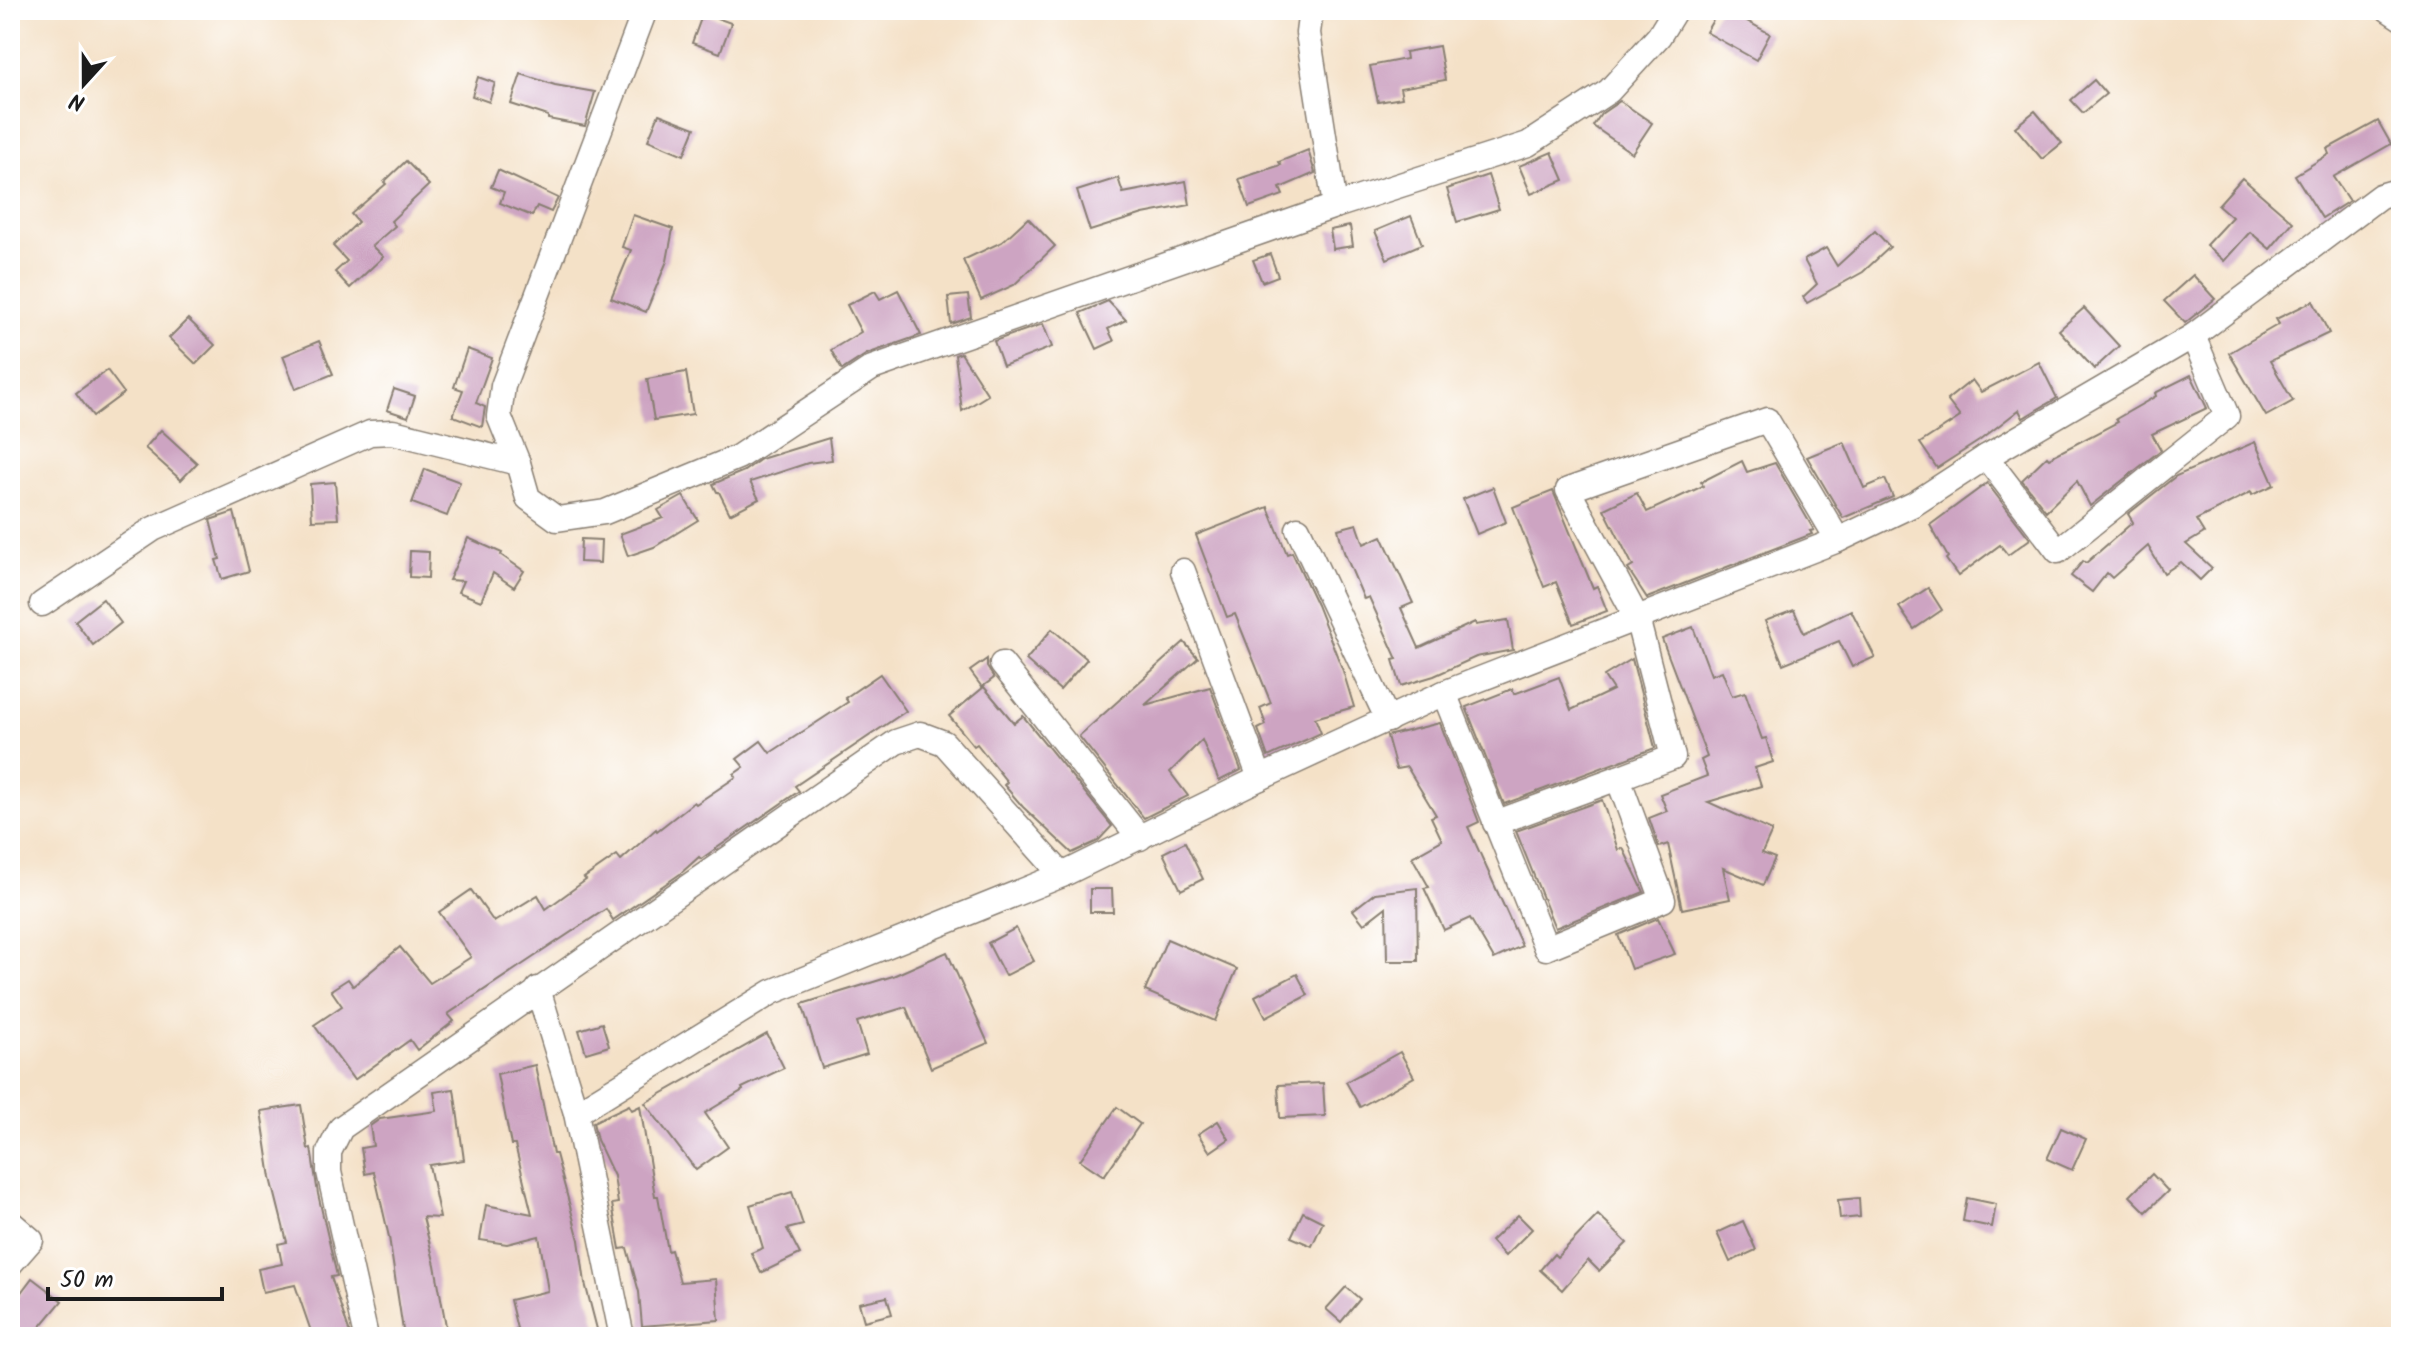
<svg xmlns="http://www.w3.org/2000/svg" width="2411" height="1347" viewBox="0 0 2411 1347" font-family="Kalam,sans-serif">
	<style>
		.building { fill: #cda4c2 }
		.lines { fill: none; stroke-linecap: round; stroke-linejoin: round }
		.street-casing { stroke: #887e72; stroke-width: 27 }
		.street { stroke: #fff; stroke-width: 24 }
	</style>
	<rect width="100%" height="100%" fill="#fff"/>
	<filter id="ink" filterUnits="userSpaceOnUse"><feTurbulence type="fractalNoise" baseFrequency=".0125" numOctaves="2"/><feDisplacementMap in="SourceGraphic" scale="16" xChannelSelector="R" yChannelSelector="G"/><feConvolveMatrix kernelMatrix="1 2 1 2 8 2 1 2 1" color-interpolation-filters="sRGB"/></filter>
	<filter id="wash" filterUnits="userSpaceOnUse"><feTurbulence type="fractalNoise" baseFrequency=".006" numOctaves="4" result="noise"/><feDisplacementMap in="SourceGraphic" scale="32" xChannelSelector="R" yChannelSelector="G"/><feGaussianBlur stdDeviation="1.8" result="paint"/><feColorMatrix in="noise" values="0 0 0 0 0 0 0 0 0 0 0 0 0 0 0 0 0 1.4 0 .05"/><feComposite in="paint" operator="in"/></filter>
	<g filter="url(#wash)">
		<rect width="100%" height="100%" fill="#f4e1c7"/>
		<g id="blocks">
			<!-- building -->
			<g class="building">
				<polygon points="1719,10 1727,10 1770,34 1756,60 1706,32"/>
				<polygon points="703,13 731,23 720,53 692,43"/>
				<polygon points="1439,46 1445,80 1400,88 1402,98 1378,102 1370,66 1406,59 1405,52"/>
				<polygon points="521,74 555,85 595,92 585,126 548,119 548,116 511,104"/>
				<polygon points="478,77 495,83 489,102 472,96"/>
				<polygon points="2094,80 2106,94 2083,113 2071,100"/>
				<polygon points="1620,101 1652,123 1632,153 1593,126 1601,114"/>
				<polygon points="2035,111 2062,143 2042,159 2015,127"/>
				<polygon points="659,114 695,128 684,155 648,140"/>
				<polygon points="2378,121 2391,144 2333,177 2349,201 2322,218 2295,175 2329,154 2327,149"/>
				<polygon points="1308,150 1315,173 1280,188 1283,195 1249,207 1239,179 1281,165 1279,162"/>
				<polygon points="1552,152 1564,180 1531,194 1519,166"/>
				<polygon points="406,161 429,185 391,221 395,226 372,246 383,257 350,288 335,272 347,261 333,246 358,222 351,214 386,184 384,182"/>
				<polygon points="498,170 558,198 551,212 537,206 532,216 500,203 504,192 491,187"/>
				<polygon points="1488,175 1499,209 1457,222 1447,189"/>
				<polygon points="1118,178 1123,193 1186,181 1190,205 1143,214 1090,231 1077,191"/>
				<polygon points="2242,178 2293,222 2270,249 2250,232 2224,261 2206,245 2232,217 2218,205"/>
				<polygon points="633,215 673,229 667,261 646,312 611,298 631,250 622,247"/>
				<polygon points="1411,216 1422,244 1387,259 1375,231"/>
				<polygon points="1028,218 1055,246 1014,285 981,300 963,260 1002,242"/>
				<polygon points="1350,226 1353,246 1333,249 1330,230"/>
				<polygon points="1875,231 1890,247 1863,272 1807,303 1803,297 1817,284 1804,260 1826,248 1837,266"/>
				<polygon points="1270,254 1278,276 1262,282 1253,260"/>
				<polygon points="2193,275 2215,299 2185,323 2164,301"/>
				<polygon points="898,290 921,335 867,354 842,370 831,350 861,332 847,305 875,291 880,299"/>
				<polygon points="968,295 971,317 951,324 948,297"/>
				<polygon points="1108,301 1126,320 1108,329 1114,341 1097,349 1080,313"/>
				<polygon points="2313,301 2329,333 2270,361 2293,401 2266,416 2229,353 2279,324 2276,319"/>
				<polygon points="2084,308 2119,346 2094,369 2059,330"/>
				<polygon points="188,319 215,345 196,364 169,338"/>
				<polygon points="1043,324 1052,347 1003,366 994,341"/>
				<polygon points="319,341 333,374 296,389 283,356"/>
				<polygon points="467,349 492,358 476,403 485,407 482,427 453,416 463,390 454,387"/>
				<polygon points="961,353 988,395 962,411 955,355"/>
				<polygon points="2039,362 2057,398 2023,418 2019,410 1979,441 1937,468 1920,443 1960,417 1947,400 1972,380 1981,392"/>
				<polygon points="107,370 124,393 93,416 76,393"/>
				<polygon points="686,372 693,414 654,420 647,379"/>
				<polygon points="2191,375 2207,408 2152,434 2161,450 2090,506 2077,481 2046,511 2022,480 2047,456 2049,458 2118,422 2116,419 2156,396 2155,393"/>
				<polygon points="394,389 415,396 408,417 387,410"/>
				<polygon points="161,430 197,463 181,480 145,448"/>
				<polygon points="829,438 832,460 808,463 750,482 759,499 730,514 719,492 717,492 713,484 744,471 761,459"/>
				<polygon points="1844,442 1864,488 1885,479 1893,497 1843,518 1807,457"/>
				<polygon points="2255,442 2274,485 2252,495 2251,492 2196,520 2204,533 2186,544 2212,568 2200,580 2181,562 2164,573 2148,546 2112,578 2107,573 2092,592 2071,576 2083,561 2086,563 2133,522 2128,514 2176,476"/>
				<polygon points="1742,461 1747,472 1775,463 1814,530 1810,531 1812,534 1647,598 1628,569 1633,566 1604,509 1637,493 1647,512 1703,486 1701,482"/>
				<polygon points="425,469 460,482 447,516 412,503"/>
				<polygon points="335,482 338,519 312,520 310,484"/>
				<polygon points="1987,483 2030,539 2008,555 2000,545 1958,576 1946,559 1948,557 1930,525"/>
				<polygon points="1493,487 1506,522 1477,534 1463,499"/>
				<polygon points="1553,491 1593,588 1597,586 1607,611 1573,624 1556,582 1544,587 1513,507"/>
				<polygon points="683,496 698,520 654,547 628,556 620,534 663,518 658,510"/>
				<polygon points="1268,507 1287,554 1292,552 1317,605 1343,671 1354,707 1315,718 1321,733 1268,757 1258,729 1266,725 1260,708 1271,703 1235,614 1227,617 1196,535"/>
				<polygon points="234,512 249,571 222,579 216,560 220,559 210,520"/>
				<polygon points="1357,524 1364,544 1382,536 1413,603 1401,608 1419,648 1475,622 1476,625 1508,620 1513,650 1476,657 1434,676 1401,686 1393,660 1397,659 1369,597 1364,599 1344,552 1338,529"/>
				<polygon points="468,538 502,553 501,555 524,571 514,587 493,573 481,601 458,592 463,581 449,580"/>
				<polygon points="581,539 601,540 600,563 580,562"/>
				<polygon points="410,551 429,552 428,578 409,577"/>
				<polygon points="1928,588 1942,610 1914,629 1899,607"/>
				<polygon points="103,599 121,623 93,645 75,621"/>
				<polygon points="1794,610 1804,633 1851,610 1875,657 1852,667 1839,641 1783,664 1765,621"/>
				<polygon points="1693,627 1711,675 1722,671 1732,696 1745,692 1762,739 1766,738 1773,762 1755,768 1761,786 1708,802 1772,831 1762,853 1775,858 1763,885 1723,868 1730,899 1682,909 1668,844 1659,847 1649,818 1667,811 1660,794 1707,776 1701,760 1707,757 1662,639"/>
				<polygon points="1052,629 1087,659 1060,690 1026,660"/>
				<polygon points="1184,642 1198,658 1145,705 1210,687 1241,770 1219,781 1202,740 1170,772 1188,796 1144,818 1079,736"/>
				<polygon points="987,659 987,667 994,678 982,687 970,671"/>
				<polygon points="1632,659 1655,748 1504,804 1466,707 1512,689 1514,694 1559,677 1571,710 1613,690 1604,676"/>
				<polygon points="880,674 906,711 795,786 799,791 701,859 699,857 680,874 613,920 606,909 448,1014 454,1021 417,1050 410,1040 354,1080 314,1025 342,1006 331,990 348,979 353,986 400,947 430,983 471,957 439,912 471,890 494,922 538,895 546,909 586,880 584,878 617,855 621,860 656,829 657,831 694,802 696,804 736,777 734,774 744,767 737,759 761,741 770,753 848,702 845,698"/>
				<polygon points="984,687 1014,723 1023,716 1112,826 1098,841 1072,853 1023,807 1004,785 1007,782 977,744 974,746 949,716"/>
				<polygon points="1440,723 1479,822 1468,827 1522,946 1494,959 1470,918 1444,930 1424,888 1429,887 1412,857 1442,840 1431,817 1436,815 1407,767 1396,769 1387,736"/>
				<polygon points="1602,800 1618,850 1623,848 1644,892 1555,928 1516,831"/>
				<polygon points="1185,842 1203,879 1181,890 1163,853"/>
				<polygon points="1417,888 1418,961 1387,961 1386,907 1364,924 1353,910 1375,893"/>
				<polygon points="1090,889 1112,889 1113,912 1090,912"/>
				<polygon points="1658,918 1675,954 1631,969 1618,935"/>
				<polygon points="1016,928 1034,961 1005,976 988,943"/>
				<polygon points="1167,939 1237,969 1215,1021 1145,991"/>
				<polygon points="947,952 988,1043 931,1068 906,1007 857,1022 867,1054 822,1068 802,1004 893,976"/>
				<polygon points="1297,974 1308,995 1266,1017 1255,996"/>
				<polygon points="602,1023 609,1046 586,1053 579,1030"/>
				<polygon points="767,1034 784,1068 742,1088 743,1090 705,1113 728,1147 696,1170 645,1103"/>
				<polygon points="1400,1052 1414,1077 1360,1107 1346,1082"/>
				<polygon points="535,1065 553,1154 556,1154 579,1240 585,1283 599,1337 519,1337 510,1300 548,1291 539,1236 507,1244 480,1240 486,1205 532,1214 515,1145 511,1145 497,1074"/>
				<polygon points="1323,1083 1325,1116 1280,1118 1278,1085"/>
				<polygon points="454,1089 464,1160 429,1165 440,1218 423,1217 435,1265 448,1337 404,1337 389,1237 374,1172 365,1174 361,1148 373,1146 370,1126 380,1119 437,1111 434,1092"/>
				<polygon points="301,1105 308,1149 311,1148 318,1194 337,1276 331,1277 351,1337 313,1337 295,1285 263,1292 258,1269 282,1264 278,1244 287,1242 271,1178 261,1111"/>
				<polygon points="629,1105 632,1110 640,1106 655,1196 658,1196 668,1251 671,1250 680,1282 716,1279 719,1320 642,1326 639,1292 627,1248 620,1249 612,1204 618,1203 614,1176 597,1140 593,1122"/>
				<polygon points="1117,1107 1140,1124 1104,1176 1080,1160"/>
				<polygon points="1218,1121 1229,1139 1210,1152 1198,1134"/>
				<polygon points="2061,1128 2086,1139 2072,1170 2047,1159"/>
				<polygon points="2152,1174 2168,1191 2146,1212 2130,1196"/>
				<polygon points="792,1192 803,1225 787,1229 800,1254 761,1273 751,1253 763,1248 750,1205"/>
				<polygon points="1859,1198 1860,1217 1840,1219 1838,1200"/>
				<polygon points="1967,1198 1996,1204 1992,1227 1963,1221"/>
				<polygon points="1303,1212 1323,1222 1312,1246 1291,1237"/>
				<polygon points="1518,1215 1532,1229 1505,1256 1491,1241"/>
				<polygon points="1598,1215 1627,1243 1599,1271 1588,1260 1562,1290 1540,1270 1554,1254 1557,1257"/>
				<polygon points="1743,1221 1756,1250 1730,1262 1717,1233"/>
				<polygon points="32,1278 62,1301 32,1337 10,1337 10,1307"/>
				<polygon points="1346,1287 1360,1299 1341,1322 1326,1309"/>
				<polygon points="887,1297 892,1314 864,1321 859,1303"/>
			</g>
		</g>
	</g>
	<g filter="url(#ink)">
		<use href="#blocks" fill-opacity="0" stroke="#887e72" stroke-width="2"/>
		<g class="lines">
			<!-- street casing -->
			<g class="street-casing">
				<g id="street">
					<polyline points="645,10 503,386 499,416 518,463 528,498 557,519 605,512 738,457 872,368 1335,206 1528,144 1609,91 1659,36 1675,10"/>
					<polyline points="1311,10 1308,33 1335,206"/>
					<polyline points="2389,10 2401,18"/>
					<polyline points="1986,457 2058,551 2227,416 2193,336"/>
					<polyline points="1298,529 1388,720"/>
					<polyline points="1183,571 1260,778"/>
					<polyline points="42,604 153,529 370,433 393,432 518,463"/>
					<polyline points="1002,664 1140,838"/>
					<polyline points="1444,693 1546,948 1663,900 1618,778 1673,757 1637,618 1568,490 1767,420 1838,540"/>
					<polyline points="1495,823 1618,778"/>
					<polyline points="538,989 576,1113 622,1337"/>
					<polyline points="576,1113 772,992 1062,875 1260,778 1444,693 1838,540 1914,504 1986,457 2193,336 2380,196 2401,190"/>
					<polyline points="10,1222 31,1240 10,1264"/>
					<polyline points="366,1337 329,1172 329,1152 341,1128 896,742 920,734 944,743 1062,875"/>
				</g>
			</g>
			<!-- street -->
			<use href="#street" class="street"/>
		</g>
	</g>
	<!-- margin -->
	<rect width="2411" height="1347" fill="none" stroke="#fff" stroke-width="40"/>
	<!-- north arrow -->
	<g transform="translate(84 84) rotate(201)" stroke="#ffffff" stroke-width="6" paint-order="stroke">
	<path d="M0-6L14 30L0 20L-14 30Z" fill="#1c1c1c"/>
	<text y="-12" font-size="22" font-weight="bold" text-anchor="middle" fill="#1c1c1c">N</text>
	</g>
	<!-- scale -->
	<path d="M48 1287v12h174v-12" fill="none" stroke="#1c1c1c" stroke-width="4"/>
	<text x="60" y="1287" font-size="24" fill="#1c1c1c" stroke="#ffffff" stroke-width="6" paint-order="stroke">50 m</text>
</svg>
